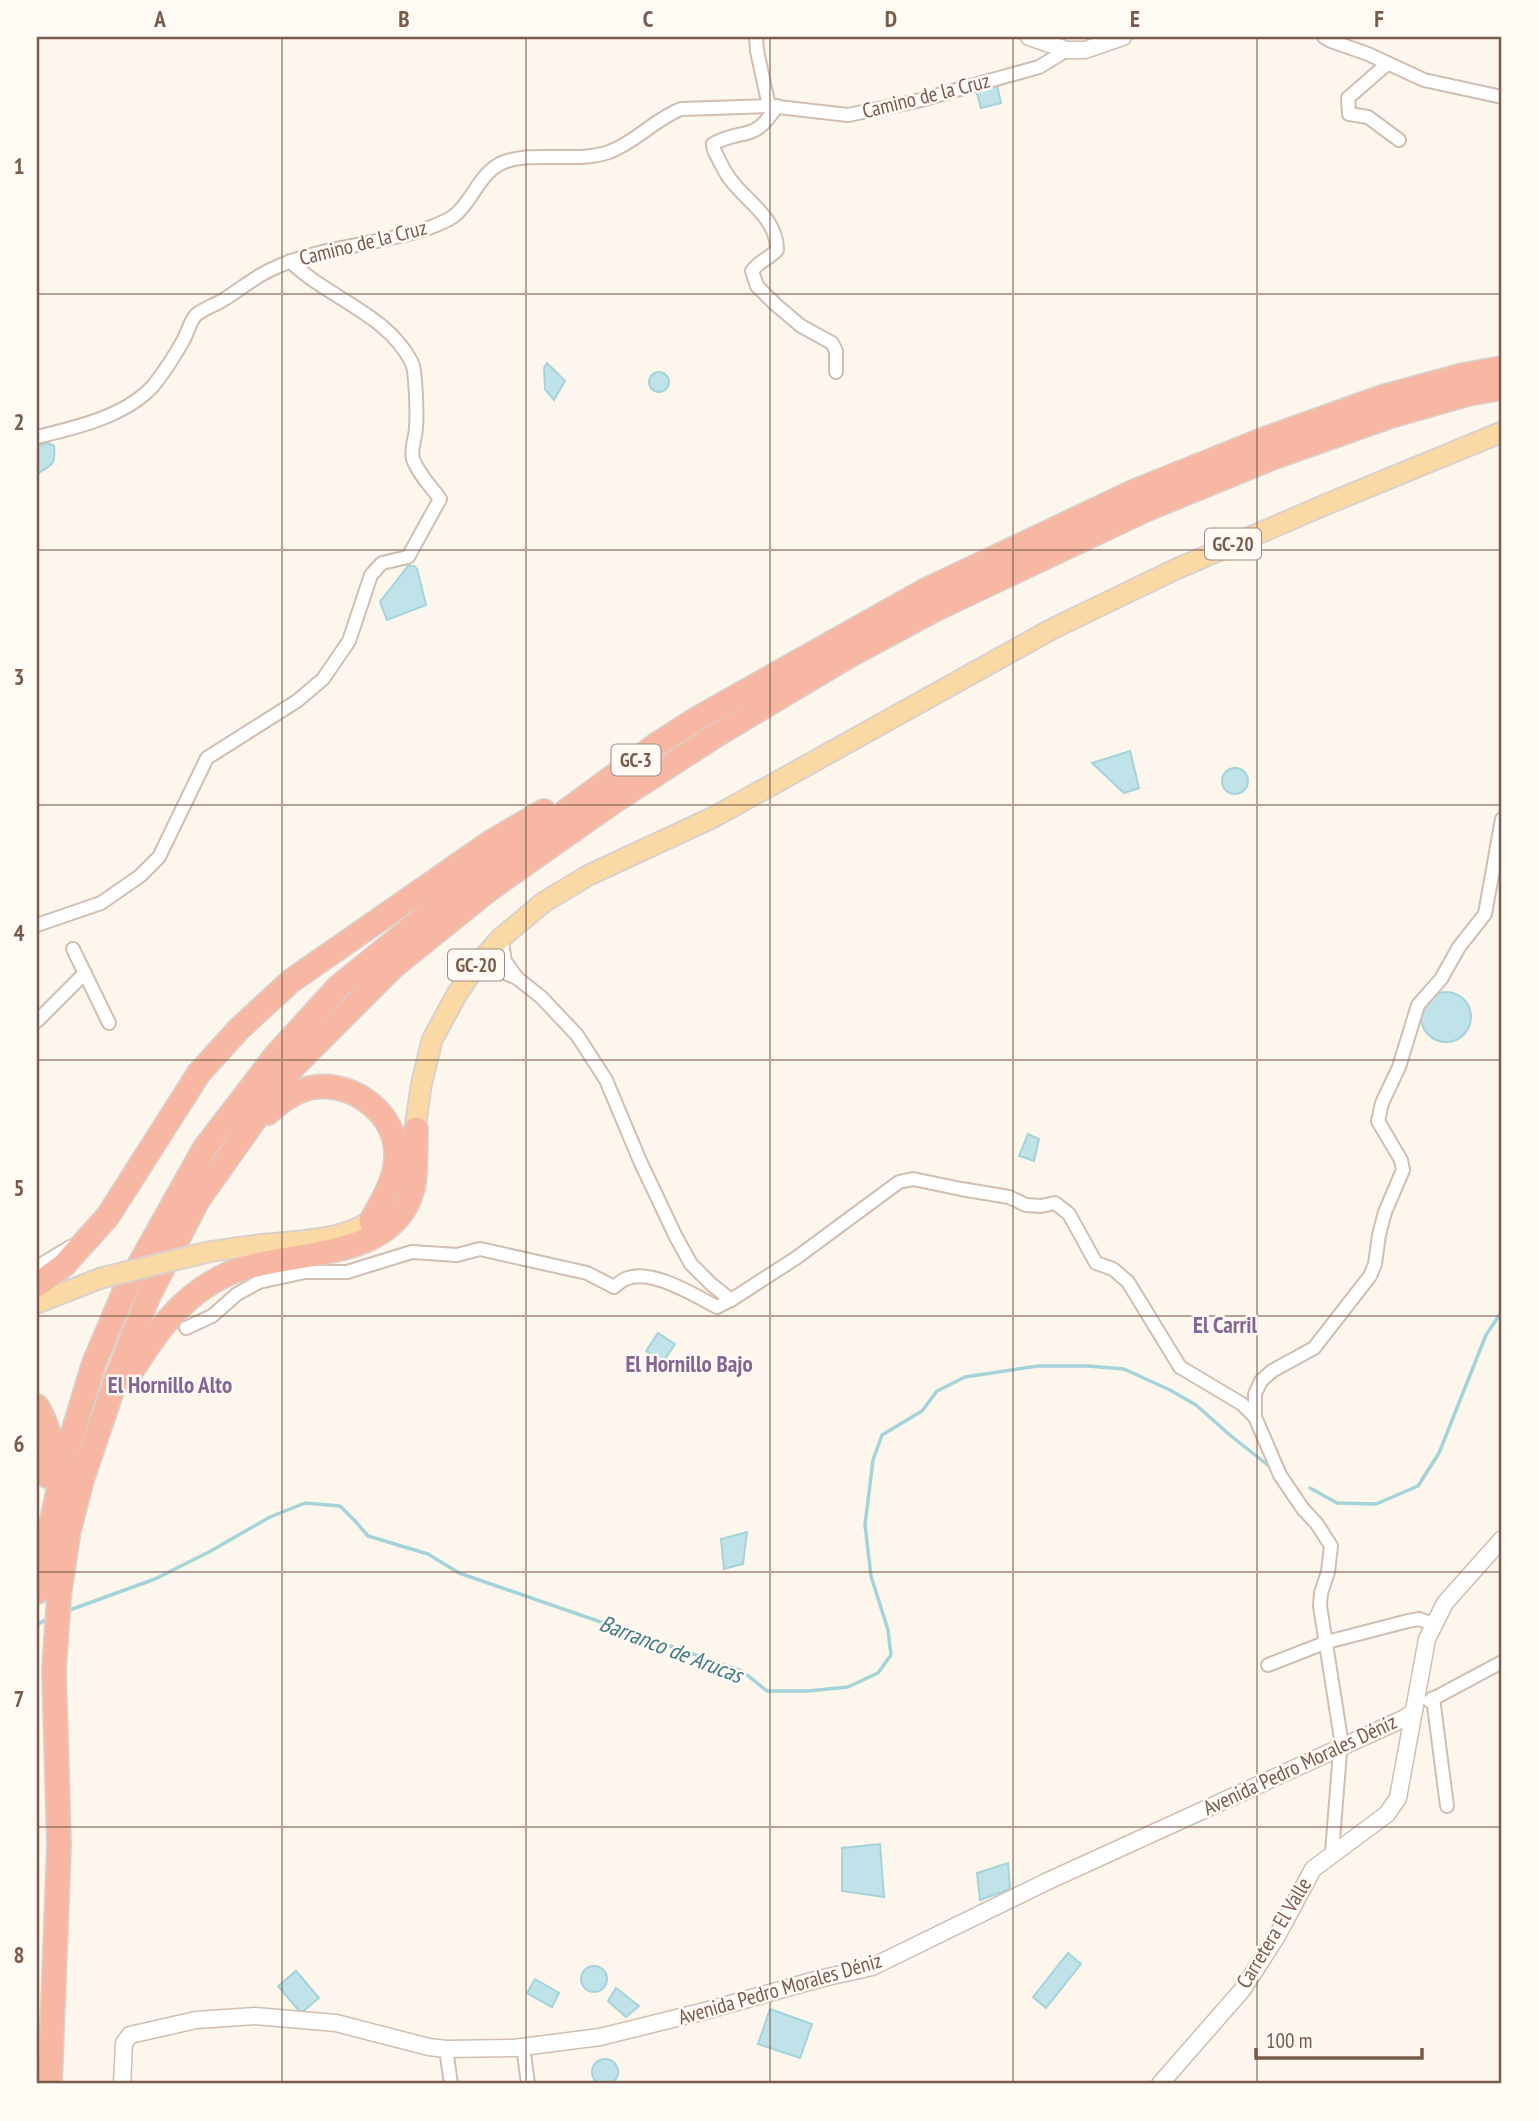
<svg xmlns="http://www.w3.org/2000/svg" width="1539" height="2121" viewBox="0 0 1539 2121" font-family="'PT Sans Narrow',sans-serif">
	<style>
		.water { fill: #bfe3e8; stroke: #a5d3da; stroke-width: 2 }
		.lines { fill: none; stroke-linecap: round; stroke-linejoin: round }
		.stream { stroke: #a5d3da; stroke-width: 3.5 }
		.minor-casing { stroke: #d1beb0; stroke-width: 16 }
		.tertiary-casing { stroke: #d1beb0; stroke-width: 19 }
		.primary-casing { stroke: #dad1cd; stroke-width: 23 }
		.motorway-casing { stroke: #dad1cd; stroke-width: 26 }
		.minor { stroke: #fff; stroke-width: 12 }
		.tertiary { stroke: #fff; stroke-width: 16 }
		.primary { stroke: #fbd9a5; stroke-width: 19 }
		.motorway { stroke: #f7b7a3; stroke-width: 23 }
		.primary-bridge-casing { stroke: #dad1cd; stroke-width: 23; stroke-linecap: butt }
		.primary-bridge { stroke: #fbd9a5; stroke-width: 19 }
		.grid { fill: none; stroke: #7a5c4d; stroke-width: 2; stroke-opacity: 0.55 }
		.labels { text-anchor: middle; stroke-width: 5; stroke-linejoin: round; paint-order: stroke }
		.shield { fill: #fffaf3; stroke: #a28b7f; stroke-width: 2 }
		.shield-label { font-size: 19px; font-weight: bold; fill: #7a5c4d }
		.street-label { font-size: 21px; fill: #7a5c4d; stroke: #fffaf3 }
		.neighbourhood-label { font-size: 23px; font-weight: bold; fill: #846695; stroke: #fffaf3 }
		.water-label { font-size: 23px; font-style: italic; fill: #437c86; stroke: #fffaf3 }
		.neatline { fill: none; stroke: #7a5c4d; stroke-width: 2.5 }
		.grid-label { font-size: 23px; text-anchor: middle; font-weight: bold; fill: #7a5c4d }
	</style>
	<rect width="100%" height="100%" fill="#fdf6ec"/>
	<!-- water -->
	<g class="water">
		<polygon points="997,85 1001,103 981,108 976,90"/>
		<polygon points="547,363 565,381 554,400 545,389 544,368"/>
		<circle cx="659" cy="382" r="10"/>
		<path d="M48,443l6,3c2,19 -2,19 -17,28v-28z"/>
		<polygon points="408,566 414,566 417,569 426,605 387,620 380,602"/>
		<polygon points="1130,751 1139,788 1124,793 1092,763"/>
		<circle cx="1235" cy="781" r="13"/>
		<circle cx="1446" cy="1017" r="25"/>
		<polygon points="1028,1134 1039,1139 1034,1161 1019,1156"/>
		<polygon points="658,1333 675,1344 663,1362 646,1351"/>
		<polygon points="747,1532 743,1564 724,1569 721,1539"/>
		<polygon points="880,1844 884,1897 842,1891 842,1848"/>
		<polygon points="1008,1863 1010,1889 980,1900 977,1873"/>
		<polygon points="1068,1953 1081,1964 1046,2008 1033,1997"/>
		<circle cx="594" cy="1979" r="13"/>
		<polygon points="296,1971 319,1998 301,2013 278,1986"/>
		<polygon points="535,1979 559,1993 552,2007 527,1993"/>
		<polygon points="616,1988 639,2006 626,2017 608,2001"/>
		<polygon points="770,2009 812,2024 800,2058 758,2044"/>
		<circle cx="605" cy="2072" r="13"/>
	</g>
	<g class="lines">
		<!-- stream -->
		<g class="stream">
			<polyline points="1310,1488 1337,1503 1376,1504 1418,1486 1439,1453 1486,1335 1502,1311"/>
			<polyline points="67,1611 155,1579 209,1552 270,1517 305,1503 340,1506 356,1522 368,1536 428,1554 459,1573 742,1671 767,1691 808,1691 848,1687 878,1673 891,1655 888,1630 871,1576 865,1525 873,1460 882,1435 922,1411 937,1391 965,1377 1038,1366 1088,1366 1124,1369 1170,1390 1196,1405 1231,1436 1269,1466"/>
			<polyline points="37,1625 50,1617"/>
		</g>
		<!-- minor casing -->
		<g class="minor-casing">
			<g id="minor">
				<polyline points="756,37 757,51 769,106"/>
				<polyline points="1324,37 1331,41 1368,54 1424,80 1502,97"/>
				<polyline points="1387,64 1348,98 1349,114 1368,117 1399,140"/>
				<path d="M777,106c-24,38 -33,21 -64,38l1,6c5,9 9,20 16,29 17,23 47,39 47,71 -7,8 -18,11 -25,21l5,15 18,18 26,22 31,17 4,8v21"/>
				<path d="M37,437c37,-9 87,-20 115,-50 9,-10 25,-35 32,-48 4,-7 6,-18 12,-24 7,-6 19,-10 27,-15 15,-9 29,-21 45,-29 49,-25 106,-25 158,-42 8,-3 21,-8 28,-13 20,-16 25,-44 50,-54 29,-11 75,1 105,-10 27,-10 46,-33 72,-43l88,-3 79,9 69,-14 122,-34 28,-17"/>
				<path d="M37,925l64,-22 39,-27 19,-19 48,-99 90,-57 26,-22 26,-38 22,-66 11,-12 26,-6 32,-58c-9,-13 -22,-25 -27,-40 -3,-10 3,-22 3,-32 1,-11 0,-55 -4,-64 -24,-49 -85,-65 -122,-102"/>
				<polyline points="501,938 505,961 517,978"/>
				<polyline points="73,949 109,1023"/>
				<polyline points="476,966 500,971 517,978 541,997 577,1035 606,1080 640,1161 676,1237 691,1264 711,1284 731,1300"/>
				<polyline points="37,1021 85,973"/>
				<polyline points="37,1267 70,1247"/>
				<path d="M186,1328l26,-12 25,-22 22,-12 46,-10h42l65,-20 45,3 23,-6 107,24 27,14c4,-3 9,-8 14,-9 25,-9 68,18 89,29l14,-7 65,-42 103,-76 14,-3 48,10 48,8 17,8 15,1 14,-3 14,11 27,49 17,6 15,13 52,85 62,37 13,13"/>
				<polyline points="1268,1665 1327,1642 1408,1621 1419,1619 1433,1624"/>
				<polyline points="1433,1698 1447,1806"/>
				<polyline points="1429,1701 1502,1662"/>
				<polyline points="1332,1853 1341,1739 1320,1606 1321,1593 1328,1572 1331,1546 1317,1524 1303,1509 1280,1475 1255,1417 1255,1394 1261,1381 1272,1371 1314,1348 1370,1276 1375,1264 1379,1235 1385,1212 1403,1170 1401,1160 1378,1121 1382,1103 1399,1067 1418,1005 1441,979 1459,947 1485,914 1502,819"/>
				<polyline points="523,2046 528,2084"/>
				<polyline points="446,2049 451,2084"/>
			</g>
		</g>
		<!-- tertiary casing -->
		<g class="tertiary-casing">
			<g id="tertiary">
				<polyline points="1029,37 1067,50 1085,50 1123,37"/>
				<polyline points="122,2084 124,2043 130,2035 196,2020 255,2016 336,2023 429,2047 446,2049 514,2048 600,2037 705,2011 819,1979 872,1967 1048,1881 1405,1718 1414,1711"/>
				<polyline points="1160,2084 1243,1989 1277,1936 1313,1869 1387,1814 1398,1798 1427,1639 1445,1603 1502,1539"/>
			</g>
		</g>
		<!-- primary casing -->
		<g class="primary-casing">
			<g id="primary">
				<polyline points="413,1143 421,1086 432,1040 457,994 476,966 501,938 544,902 589,875 714,817 1052,629 1174,570 1327,504 1502,432"/>
				<path d="M208,1252c20,-3 40,-6 59,-8 38,-4 84,-3 113,-31"/>
				<polyline points="37,1303 101,1278"/>
			</g>
		</g>
		<!-- motorway casing -->
		<g class="motorway-casing">
			<g id="motorway">
				<path d="M268,1113c14,-13 28,-23 47,-26 39,-5 82,27 81,69 0,24 -14,45 -25,65"/>
				<polyline points="37,1285 64,1265 108,1216 199,1073 239,1029 291,981 491,842 544,811"/>
				<path d="M126,1380c27,-43 53,-84 102,-106 58,-26 166,-9 185,-86 4,-18 2,-40 3,-59"/>
				<path d="M37,1406c15,26 17,40 10,70"/>
				<polyline points="37,1592 65,1458 94,1363 125,1290 204,1149 276,1055 339,986 452,895 656,745 698,718 924,591 1135,491 1267,438 1382,397 1463,375 1502,368"/>
				<polyline points="50,2084 59,1845 54,1670 59,1596 69,1530 82,1480 116,1379 149,1295 198,1200 290,1070 393,967 491,888 613,802 715,736 847,657 934,610 1145,510 1272,458 1391,416 1468,394 1502,388"/>
			</g>
		</g>
		<!-- minor -->
		<use href="#minor" class="minor"/>
		<!-- tertiary -->
		<use href="#tertiary" class="tertiary"/>
		<!-- primary -->
		<use href="#primary" class="primary"/>
		<!-- motorway -->
		<use href="#motorway" class="motorway"/>
		<!-- primary-bridge casing -->
		<g class="primary-bridge-casing">
			<polyline id="primary-bridge" points="101,1278 208,1252"/>
		</g>
		<!-- primary-bridge -->
		<use href="#primary-bridge" class="primary-bridge"/>
	</g>
	<!-- grid -->
	<path class="grid" d="M282,37v2047M526,37v2047M770,37v2047M1013,37v2047M1257,37v2047M37,294h1465M37,550h1465M37,805h1465M37,1060h1465M37,1316h1465M37,1572h1465M37,1827h1465"/>
	<g class="labels">
		<!-- shield labels -->
		<g class="shield">
			<rect x="1205" y="528.5" width="56" height="31" rx="5"/>
			<rect x="611.5" y="744.5" width="49" height="31" rx="5"/>
			<rect x="448" y="949.5" width="56" height="31" rx="5"/>
		</g>
		<g class="shield-label">
			<text x="1233" y="551">GC-20</text>
			<text x="636" y="767">GC-3</text>
			<text x="476" y="972">GC-20</text>
		</g>
		<!-- street labels -->
		<g class="street-label">
			<text transform="translate(926 96) rotate(-14)" y="7">Camino de la Cruz</text>
			<text transform="translate(363 243) rotate(-14)" y="7">Camino de la Cruz</text>
			<text transform="translate(1300 1765) rotate(-25)" y="7">Avenida Pedro Morales Déniz</text>
			<text transform="translate(1274 1933) rotate(-59)" y="7">Carretera El Valle</text>
			<text transform="translate(780 1989) rotate(-16)" y="7">Avenida Pedro Morales Déniz</text>
		</g>
		<!-- neighbourhood labels -->
		<g class="neighbourhood-label">
			<text x="1225" y="1333">El Carril</text>
			<text x="689" y="1372">El Hornillo Bajo</text>
			<text x="170" y="1393">El Hornillo Alto</text>
		</g>
		<!-- water labels -->
		<g class="water-label">
			<text transform="translate(671 1649) rotate(21)" y="8">Barranco de Arucas</text>
		</g>
	</g>
	<!-- border -->
	<rect width="1539" height="2121" fill="none" stroke="#fffaf3" stroke-width="77"/>
	<!-- scale -->
	<path d="M1256 2048v10h166v-10" fill="none" stroke="#7a5c4d" stroke-width="3.5"/>
	<text x="1266" y="2048" font-size="21" fill="#7a5c4d" stroke="#fffaf3" stroke-width="5" paint-order="stroke">100 m</text>
	<rect x="38" y="38" width="1462" height="2044" class="neatline"/>
	<g class="grid-label">
		<text x="160" y="27">A</text>
		<text x="404" y="27">B</text>
		<text x="648" y="27">C</text>
		<text x="891" y="27">D</text>
		<text x="1135" y="27">E</text>
		<text x="1379" y="27">F</text>
		<text x="19" y="174">1</text>
		<text x="19" y="430">2</text>
		<text x="19" y="685">3</text>
		<text x="19" y="941">4</text>
		<text x="19" y="1196">5</text>
		<text x="19" y="1452">6</text>
		<text x="19" y="1707">7</text>
		<text x="19" y="1963">8</text>
	</g>
</svg>
